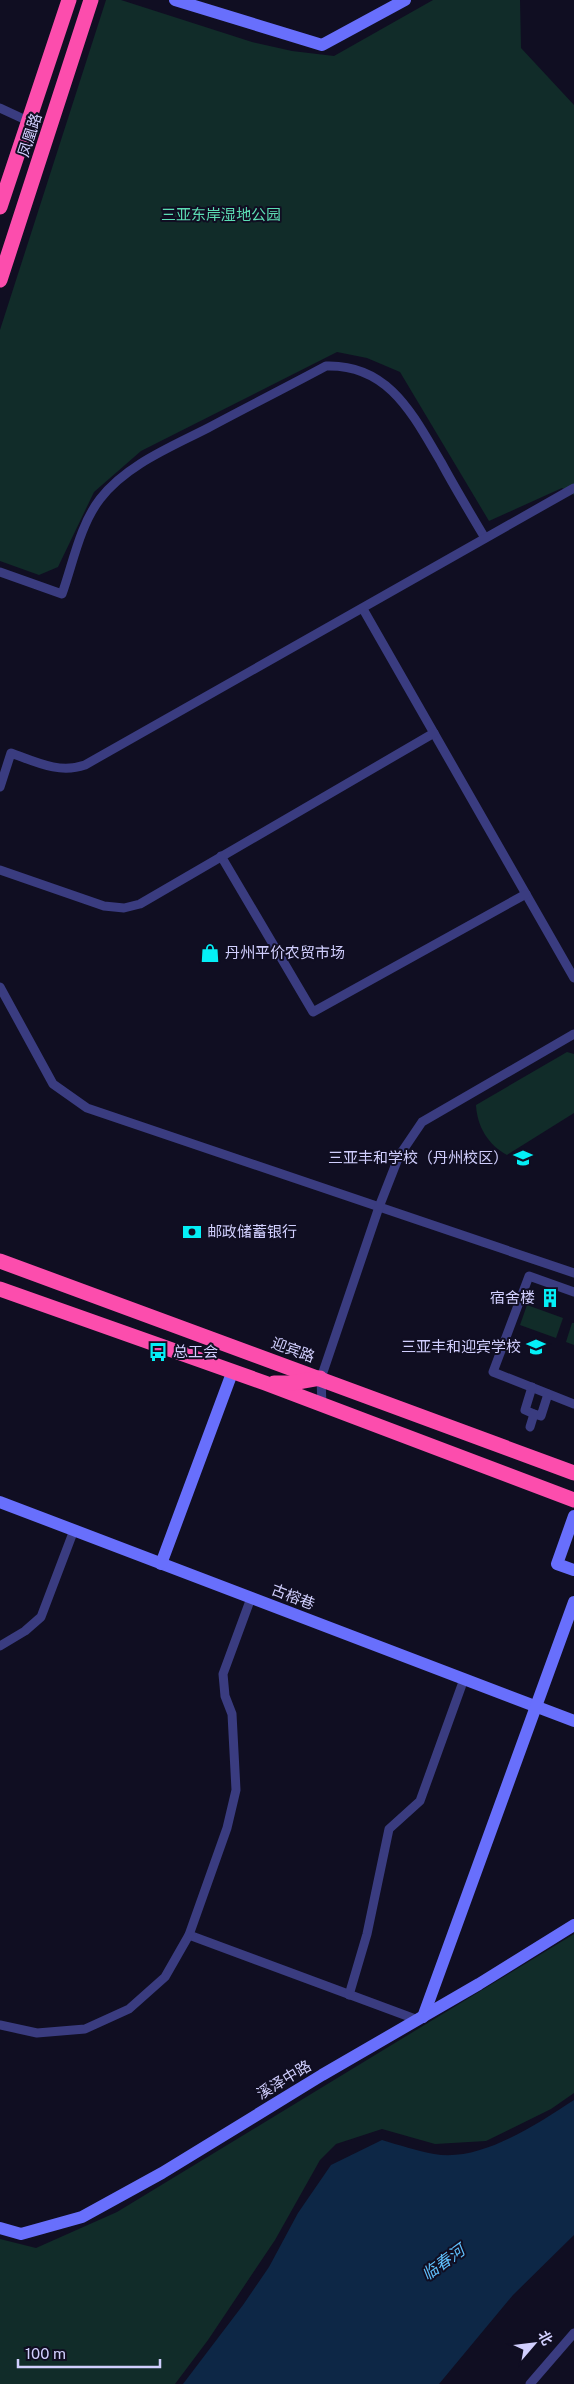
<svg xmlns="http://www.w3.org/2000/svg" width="574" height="2384" viewBox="0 0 574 2384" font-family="'Public Sans','Noto Sans SC',sans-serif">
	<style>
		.green { fill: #112c29 }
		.water { fill: #0d2746 }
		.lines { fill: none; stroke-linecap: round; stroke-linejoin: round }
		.street { stroke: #3a3c80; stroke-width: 9 }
		.secondary { stroke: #686ffc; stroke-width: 12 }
		.highway { stroke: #fc4dad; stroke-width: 15 }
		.labels { text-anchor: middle; stroke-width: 4; stroke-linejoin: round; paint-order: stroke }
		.street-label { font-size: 15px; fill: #d1cffe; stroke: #100e22 }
		.park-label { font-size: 15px; fill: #5dddb4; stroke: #100e22 }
		.poi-label { font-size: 15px; fill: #d1cffe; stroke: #100e22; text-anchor: start }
		.water-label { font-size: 16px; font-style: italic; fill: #5fbffc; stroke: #100e22 }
	</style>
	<rect width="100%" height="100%" fill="#100e22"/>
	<!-- green -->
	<g class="green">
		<polygon points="106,0 121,0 252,42 292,51 334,56 433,0 520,0 521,48 574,105 574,495 562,488 489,521 400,372 367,358 337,352 141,451 94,492 58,567 39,575 0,561 0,330"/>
		<path d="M567,1052l7,2v59l-67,42c-19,-10 -30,-29 -31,-50z"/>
		<polygon points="527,1305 563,1318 556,1338 520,1325"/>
		<polygon points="572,1323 574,1323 574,1345 566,1342"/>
		<polygon points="574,1934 574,2093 551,2109 486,2141 435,2144 382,2129 336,2144 320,2160 275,2240 208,2340 175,2384 0,2384 0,2239 36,2248 117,2212"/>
	</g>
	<!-- water -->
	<path class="water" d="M574,2100v135l-61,60 -74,89h-256l60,-79 26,-38 29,-54 33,-48 51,-25c17,5 35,11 52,14 46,9 103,-30 140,-54z"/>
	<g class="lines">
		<!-- street -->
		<g class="street">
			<polyline points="0,108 28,121"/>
			<path d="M0,572l62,22c11,-31 18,-69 38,-95 26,-34 71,-52 108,-71 39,-21 79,-41 118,-62 63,-2 87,49 115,96 14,26 29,51 44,76"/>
			<polyline points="363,609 574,978"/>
			<path d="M0,787l11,-34c25,9 48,21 74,12l489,-277"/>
			<polyline points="221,856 313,1012 526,894"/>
			<polyline points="0,870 104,906 124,908 140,904 434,733"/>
			<polyline points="0,987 53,1084 87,1108 574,1273"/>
			<polyline points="574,1292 529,1276 493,1372 574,1404"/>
			<polyline points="532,1387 525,1410 534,1414"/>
			<polyline points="322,1406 321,1378 379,1207 399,1156 422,1122 574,1034"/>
			<polyline points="530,1427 534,1414 541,1416 548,1394"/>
			<polyline points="0,1646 25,1631 41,1617 74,1530"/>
			<polyline points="189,1935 418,2020"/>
			<polyline points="349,1995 367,1934 389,1829 420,1801 464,1679"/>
			<polyline points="0,2025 37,2033 85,2029 129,2009 165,1977 189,1935 227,1828 236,1790 232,1714 225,1696 223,1674 251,1598"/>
			<polyline points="530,2384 574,2333"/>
		</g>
		<!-- secondary -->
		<g class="secondary">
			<polyline points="175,0 322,45 405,0"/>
			<polyline points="0,1502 574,1721"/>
			<polyline points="574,1516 557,1564 574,1570"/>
			<polyline points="161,1564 232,1373"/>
			<polyline points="423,2017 574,1602"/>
			<polyline points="0,2228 21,2234 82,2217 162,2173 322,2075 479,1984 574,1925"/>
		</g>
		<!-- highway -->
		<g class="highway">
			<polyline points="0,207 69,0"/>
			<polyline points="0,280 91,0"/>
			<polyline points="0,1261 574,1473"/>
			<polyline points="0,1289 265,1383 574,1500"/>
			<polyline points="274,1383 292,1383 320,1378"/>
		</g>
	</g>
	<!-- icons -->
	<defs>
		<g id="shop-bare" transform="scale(1.5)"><path d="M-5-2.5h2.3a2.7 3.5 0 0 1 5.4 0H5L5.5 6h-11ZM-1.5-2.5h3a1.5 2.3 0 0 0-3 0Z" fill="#04eff6" stroke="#100e22" stroke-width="2.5" paint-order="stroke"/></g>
		<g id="school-bare" transform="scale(1.5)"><path d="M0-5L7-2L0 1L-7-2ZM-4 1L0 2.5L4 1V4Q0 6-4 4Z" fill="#04eff6" stroke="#100e22" stroke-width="2.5" paint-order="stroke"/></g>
		<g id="bank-bare" transform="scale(1.5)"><path d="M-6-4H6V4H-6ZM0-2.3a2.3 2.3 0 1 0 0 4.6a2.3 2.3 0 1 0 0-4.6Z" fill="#04eff6" stroke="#100e22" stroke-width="2.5" paint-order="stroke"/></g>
		<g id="building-bare" transform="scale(1.5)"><path d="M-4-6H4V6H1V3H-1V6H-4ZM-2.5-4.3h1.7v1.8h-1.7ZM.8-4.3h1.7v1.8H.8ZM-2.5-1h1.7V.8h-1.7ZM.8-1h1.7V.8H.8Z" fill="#04eff6" stroke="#100e22" stroke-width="2.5" paint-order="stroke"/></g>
		<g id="bus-bare" transform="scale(1.5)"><path d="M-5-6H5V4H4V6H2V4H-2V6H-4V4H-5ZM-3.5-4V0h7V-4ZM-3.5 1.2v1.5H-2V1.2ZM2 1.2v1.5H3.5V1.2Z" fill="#04eff6" stroke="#100e22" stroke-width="2.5" paint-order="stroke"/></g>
	</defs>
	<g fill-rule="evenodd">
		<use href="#shop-bare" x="210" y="953"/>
		<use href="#school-bare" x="523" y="1158"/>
		<use href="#bank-bare" x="192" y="1232"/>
		<use href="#building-bare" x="550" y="1298"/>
		<use href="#school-bare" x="536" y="1347"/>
		<use href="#bus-bare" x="158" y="1352"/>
	</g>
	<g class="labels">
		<!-- street labels -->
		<g class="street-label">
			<text transform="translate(30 135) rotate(-72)" y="5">凤凰路</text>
			<text transform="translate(293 1350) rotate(20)" y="5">迎宾路</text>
			<text transform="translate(293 1597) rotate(21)" y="5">古榕巷</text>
			<text transform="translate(284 2080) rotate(-31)" y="5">溪泽中路</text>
		</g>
		<!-- park labels -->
		<g class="park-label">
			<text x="221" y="220">三亚东岸湿地公园</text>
		</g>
		<!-- poi labels -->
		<g class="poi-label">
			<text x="225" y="958">丹州平价农贸市场</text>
			<text x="508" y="1163" text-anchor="end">三亚丰和学校（丹州校区）</text>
			<text x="207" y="1237">邮政储蓄银行</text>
			<text x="535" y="1303" text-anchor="end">宿舍楼</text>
			<text x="521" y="1352" text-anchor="end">三亚丰和迎宾学校</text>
			<text x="173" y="1357">总工会</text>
		</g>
		<!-- water labels -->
		<g class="water-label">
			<text transform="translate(443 2262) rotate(-36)" y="6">临春河</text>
		</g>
	</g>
	<!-- north arrow -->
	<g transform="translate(534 2344) rotate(62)" stroke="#100e22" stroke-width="4" paint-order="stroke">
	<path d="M0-4L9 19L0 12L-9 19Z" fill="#d1cffe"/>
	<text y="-8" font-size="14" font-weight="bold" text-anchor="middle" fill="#d1cffe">北</text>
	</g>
	<!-- scale -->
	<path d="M18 2359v8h142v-8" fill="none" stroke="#d1cffe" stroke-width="2.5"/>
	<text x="25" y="2359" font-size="15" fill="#d1cffe" stroke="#100e22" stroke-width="4" paint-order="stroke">100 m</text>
</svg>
